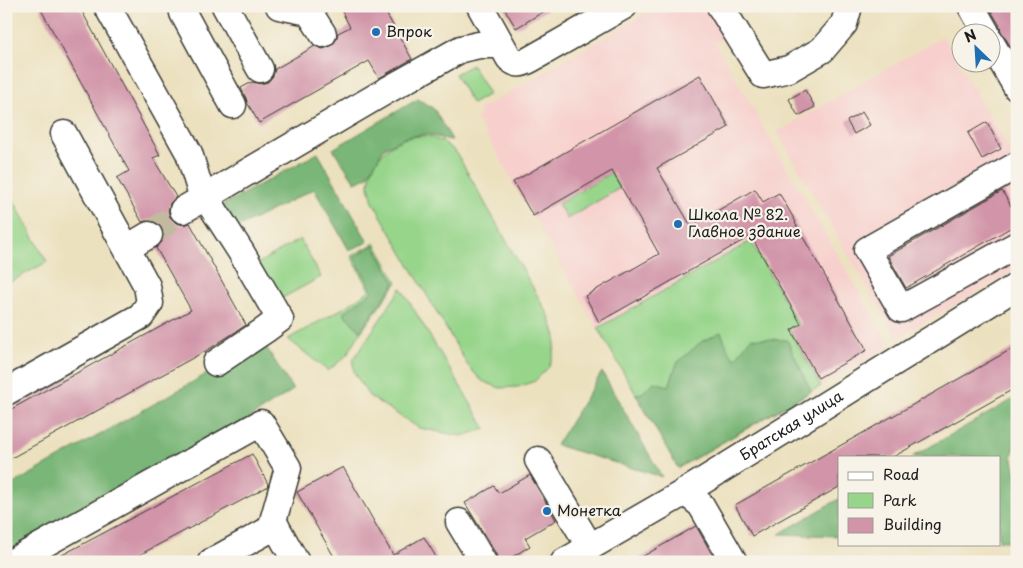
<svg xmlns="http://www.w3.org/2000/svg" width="1023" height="568" viewBox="0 0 1023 568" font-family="'Playpen Sans',sans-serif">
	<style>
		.built { fill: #f7d0cd }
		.green { fill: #97d58b; stroke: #5a7854 }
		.forest { fill: #79b677; stroke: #4a694a }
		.building { fill: #d194a9 }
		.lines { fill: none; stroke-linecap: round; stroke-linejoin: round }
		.minor-tunnel { stroke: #c2ba9e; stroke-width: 26; stroke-dasharray: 26 13; stroke-linecap: butt }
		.minor-casing { stroke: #3b3a34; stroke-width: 29 }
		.minor { stroke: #fff; stroke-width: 26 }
		.poi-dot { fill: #1f6fb2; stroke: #f7f3e8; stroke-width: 2 }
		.labels { text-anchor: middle; stroke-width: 4.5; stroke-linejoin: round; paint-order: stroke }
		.poi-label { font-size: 15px; fill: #1c1c1c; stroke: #f7f3e8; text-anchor: start }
		.street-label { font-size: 15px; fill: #1c1c1c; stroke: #f7f3e8 }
	</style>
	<rect width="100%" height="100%" fill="#f7f3e8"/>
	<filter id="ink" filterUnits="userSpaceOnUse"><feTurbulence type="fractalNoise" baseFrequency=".02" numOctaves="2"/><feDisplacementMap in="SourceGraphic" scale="10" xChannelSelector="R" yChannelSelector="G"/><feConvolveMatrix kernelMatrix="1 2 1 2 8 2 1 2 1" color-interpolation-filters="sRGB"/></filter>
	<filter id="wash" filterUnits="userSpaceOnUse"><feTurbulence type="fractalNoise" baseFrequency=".0096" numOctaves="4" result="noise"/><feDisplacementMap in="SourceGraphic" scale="20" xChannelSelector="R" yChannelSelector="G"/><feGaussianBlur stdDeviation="1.12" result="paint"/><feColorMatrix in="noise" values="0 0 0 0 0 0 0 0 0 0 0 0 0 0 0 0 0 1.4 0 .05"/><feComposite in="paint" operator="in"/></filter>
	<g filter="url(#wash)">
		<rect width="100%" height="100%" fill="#ece1bf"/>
		<!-- built -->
		<g class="built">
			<polygon points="659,6 714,6 730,33 715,43 890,346 678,468 477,119 480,109"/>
			<polygon points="943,36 1017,163 1017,269 897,338 777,132"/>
		</g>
		<!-- green -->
		<g class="green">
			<polygon points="472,65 489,94 472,104 455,74"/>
			<path d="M428,136l15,6 13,10 93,164 7,20 -2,16 -5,15 -14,14 -17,6 -18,1 -18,-7 -14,-15 -95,-164c-1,-5 -3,-11 -4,-16 0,-23 20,-46 43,-49 5,-1 10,-1 16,-1z"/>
			<polygon points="611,173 620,188 567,219 558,204"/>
			<polygon points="9,192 47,262 6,284 6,193"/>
			<polygon points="300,239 321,277 275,302 255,265"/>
			<polygon points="751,241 798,324 789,329 821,386 678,468 598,328"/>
			<polygon points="375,243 397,282 359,335 347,355 328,371 288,339 347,306 370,290 351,256"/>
			<polygon points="401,288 486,429 461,436 419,428 369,396 354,372 353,360"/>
		</g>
		<!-- forest -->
		<g class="forest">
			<polygon points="554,27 560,37 532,52 526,42"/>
			<polygon points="418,99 434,109 452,140 444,139 427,134 406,137 384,148 367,177 355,182 333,149"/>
			<polygon points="318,153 368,242 349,250 314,189 231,231 217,208"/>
			<polygon points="374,245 395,283 360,331 343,313 373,291 354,257"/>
			<polygon points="721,332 729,352 735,359 751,338 787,340 811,391 678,468 636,394 642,393 654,382 669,386 677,363 701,342"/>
			<polygon points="263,342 293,390 248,419 6,557 6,488"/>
			<polygon points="602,372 662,477 556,445"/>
			<polygon points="1017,397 1017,442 1012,455 1017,477 1017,541 999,541 999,457 912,457"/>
			<polygon points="839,499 839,536 779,534"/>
		</g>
		<g id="blocks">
			<!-- building -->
			<g class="building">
				<polygon points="39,6 79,6 160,155 153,158 176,197 170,203 168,211 170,217 176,223 184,225 190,223 246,325 209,349 6,461 6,412 191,310 156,248 162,242 164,235 162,228 156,222 149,220 142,222 117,178 129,171"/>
				<polygon points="339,6 382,6 412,59 379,78 369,61 259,123 248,104 246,98 241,88 252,82 260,84 268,82 273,76 275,69 315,46 323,49 331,46 336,40 338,33 350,27"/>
				<polygon points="503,6 553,6 516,28"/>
				<polygon points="988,6 1017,6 1017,57 1001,31 999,24"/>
				<polygon points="700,75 729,127 657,168 691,226 755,189 763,202 779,193 796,222 795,223 867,350 818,378 791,330 801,324 751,236 599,322 585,296 659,254 612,171 533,216 513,182"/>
				<polygon points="805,90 815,107 798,116 789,99"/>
				<polygon points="862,112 870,125 854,134 847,121"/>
				<polygon points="987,122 1001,149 982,159 968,133"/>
				<polygon points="1002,191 1017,216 1017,224 906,288 888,256"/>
				<polygon points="1017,346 1017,387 893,457 839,457 839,487 752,536 735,505"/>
				<polygon points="252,454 268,484 267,487 126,562 49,562"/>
				<polygon points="343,467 393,555 424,537 439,562 337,562 297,492"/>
				<polygon points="530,475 556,520 525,538 530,546 504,562 499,562 496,554 465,503 494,486 499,493"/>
				<polygon points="696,526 713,556 703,562 633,562"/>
			</g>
		</g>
	</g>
	<g filter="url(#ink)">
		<use href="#blocks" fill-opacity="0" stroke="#3b3a34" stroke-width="1"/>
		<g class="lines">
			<!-- minor-tunnel -->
			<polyline class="minor-tunnel" points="149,235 183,210"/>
			<!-- minor casing -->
			<g class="minor-casing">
				<g id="minor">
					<polyline points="107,6 189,153 199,186 212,207 241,252 280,319 265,330 216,363"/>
					<polyline points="182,6 183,13 233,105"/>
					<polyline points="225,6 260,69"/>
					<polyline points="279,6 309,12 323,34"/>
					<path d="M480,6l29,52c8,8 13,6 22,1l93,-53"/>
					<polyline points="720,6 763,75 789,69 822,50 844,24 849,6"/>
					<polyline points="971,6 986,32"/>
					<polyline points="990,41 1017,88"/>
					<polyline points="1017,165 867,250 901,309 1017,245"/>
					<polyline points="183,210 384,92 461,49 479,45 501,45"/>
					<polyline points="127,248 149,235"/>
					<polyline points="6,392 141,316 150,303 147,286 64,134"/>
					<polyline points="538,460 590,547"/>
					<polyline points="685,492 701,505 734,562"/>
					<polyline points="459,522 483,562"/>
					<polyline points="12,562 261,423 288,468 273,521 296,562"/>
					<polyline points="211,562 276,526"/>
					<path id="s1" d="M564,562l121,-70 332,-206"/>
				</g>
			</g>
			<!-- minor -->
			<use href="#minor" class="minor"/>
		</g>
	</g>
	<!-- markers -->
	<g class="poi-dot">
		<circle cx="376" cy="32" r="5"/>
		<circle cx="678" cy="224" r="5"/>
		<circle cx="547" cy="511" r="5"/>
	</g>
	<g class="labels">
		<!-- poi labels -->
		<g class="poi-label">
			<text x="386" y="37">Впрок</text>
			<text x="688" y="220">Школа № 82.<tspan x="688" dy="17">Главное здание</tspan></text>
			<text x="557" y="516">Монетка</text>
		</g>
		<!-- street labels -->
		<g class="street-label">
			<text dy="5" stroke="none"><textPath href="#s1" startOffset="265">Братская улица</textPath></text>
		</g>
	</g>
	<!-- margin -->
	<rect width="1023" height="568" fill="none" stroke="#f7f3e8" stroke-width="25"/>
	<!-- legend -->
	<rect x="838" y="456" width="162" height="90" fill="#f7f3e8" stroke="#9f9d96"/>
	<rect x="848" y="472" width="25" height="8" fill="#ffffff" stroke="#9f9d96"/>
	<text x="883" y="480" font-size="15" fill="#1c1c1c">Road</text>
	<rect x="848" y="493" width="25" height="15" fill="#97d58b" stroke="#9f9d96"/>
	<text x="883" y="506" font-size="15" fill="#1c1c1c">Park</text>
	<rect x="848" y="518" width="25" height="15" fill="#d194a9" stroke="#9f9d96"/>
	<text x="883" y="530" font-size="15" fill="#1c1c1c">Building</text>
	<!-- north arrow -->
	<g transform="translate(976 48) rotate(335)"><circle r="24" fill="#f7f3e8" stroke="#9f9d96"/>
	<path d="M0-4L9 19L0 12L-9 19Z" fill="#1f6fb2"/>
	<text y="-8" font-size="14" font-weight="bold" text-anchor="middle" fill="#1c1c1c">N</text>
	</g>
</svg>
